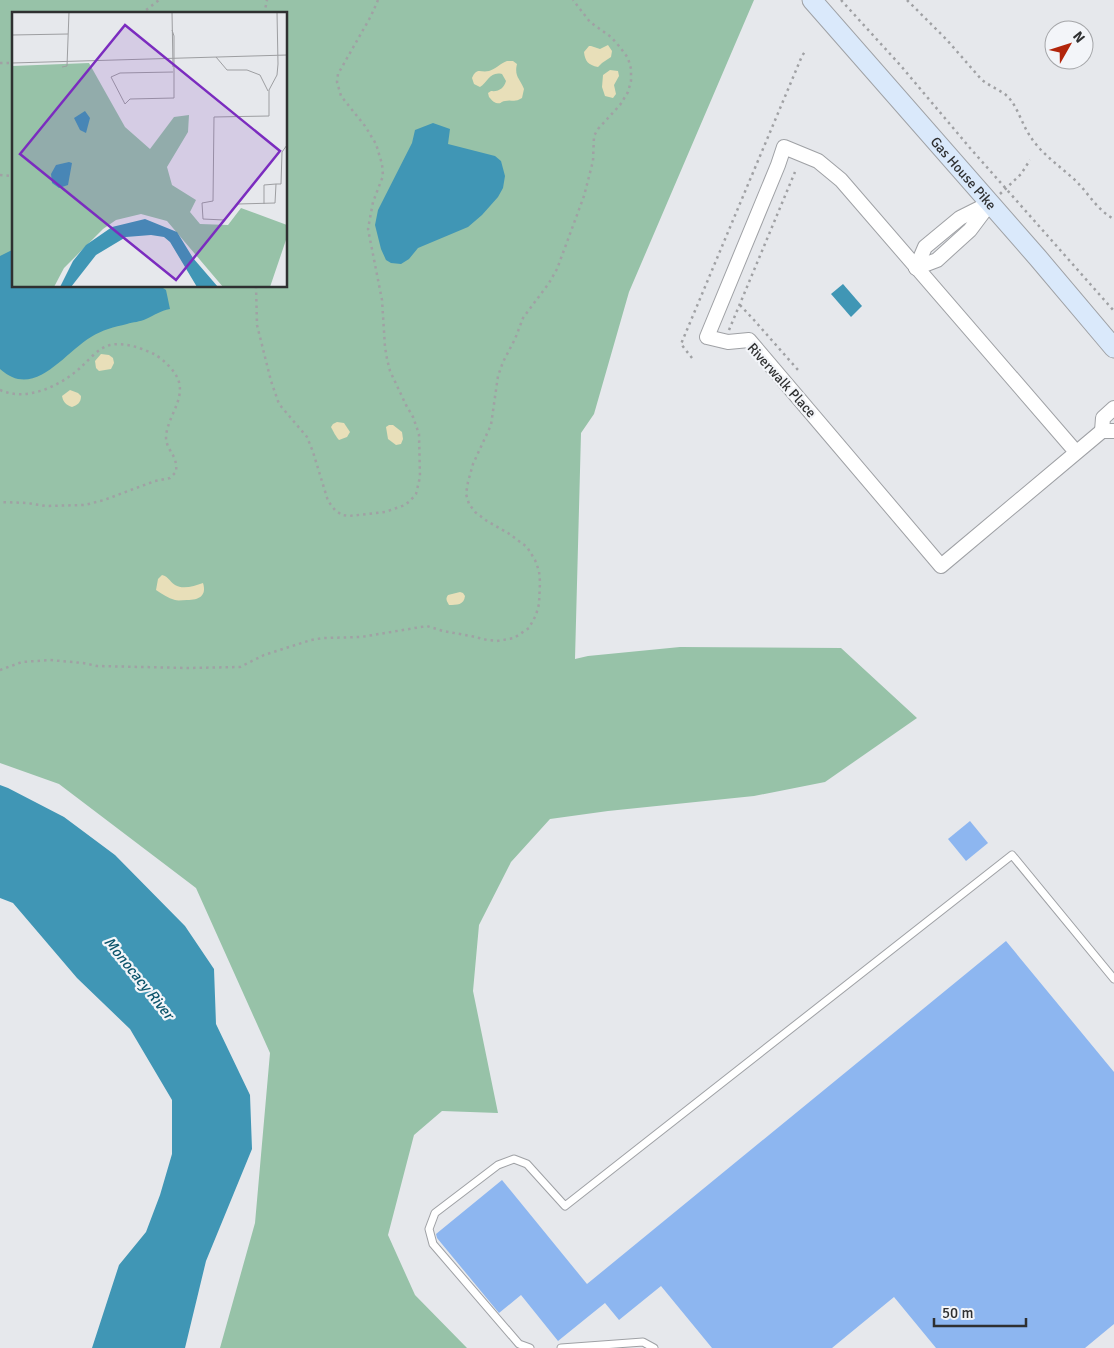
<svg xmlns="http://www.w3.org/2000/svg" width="1114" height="1348" viewBox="0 0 1114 1348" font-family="Signika,sans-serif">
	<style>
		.green { fill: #97c2a8; fill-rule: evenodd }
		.sand { fill: #e8dfb9 }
		.water { fill: #4096b5 }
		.building { fill: #8db6f0 }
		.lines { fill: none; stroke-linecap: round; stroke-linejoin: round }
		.service-casing { stroke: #9fa1a5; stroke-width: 9 }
		.minor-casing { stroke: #9fa1a5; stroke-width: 16 }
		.secondary-casing { stroke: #9fa1a5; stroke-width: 21 }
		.path { stroke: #a0a1a4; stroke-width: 2.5; stroke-dasharray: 2.5 4; stroke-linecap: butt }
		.service { stroke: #fff; stroke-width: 7 }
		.minor { stroke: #fff; stroke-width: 14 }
		.secondary { stroke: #dae9fb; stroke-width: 19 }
		.labels { text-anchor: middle; stroke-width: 4.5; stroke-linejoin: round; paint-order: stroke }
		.street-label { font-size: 14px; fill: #2f3031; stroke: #f3f5f9 }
		.water-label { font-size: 15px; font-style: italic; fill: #0c546b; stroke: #f3f5f9 }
		.inset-road { fill: none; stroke: #9d9ea1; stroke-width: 1 }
		.view { fill: #7b2cbf; fill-opacity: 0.15; stroke: #7b2cbf; stroke-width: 2.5 }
		.inset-edge { fill: none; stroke: #2f3031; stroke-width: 2.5 }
	</style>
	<rect width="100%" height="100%" fill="#e6e8ec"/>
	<!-- green -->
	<path class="green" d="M0,0h754l-125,292 -35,122 -13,19 -6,226 13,-3 92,-9 161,1 76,70 -92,64 -71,14 -146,15 -58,8 -39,43 -32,63 -6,66 25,122 -56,-2 -28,24 -26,100 27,60 52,53h-247l35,-125 15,-170 -74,-165 -137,-104 -59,-21zM14,14h272v272h-272z"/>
	<!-- sand -->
	<g class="sand">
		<path d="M608,45l4,6 -1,6 -9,6 -4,4c-10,-2 -13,-6 -14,-15l5,-6h2l9,3z"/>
		<path d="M507,61h6l4,3c-3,13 3,14 7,25l-2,9c-8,5 -10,1 -17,3 -6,1 -2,3 -9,2 -4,-2 -4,-3 -7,-6l-1,-4 3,-2c8,1 13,-3 15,-10l-4,-7c-12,-3 -14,8 -22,13l-6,-3 -2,-6c5,-11 8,-5 17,-7 5,-1 12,-8 18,-10z"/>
		<polygon points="610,70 618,71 619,76 614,85 616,94 613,98 605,96 602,87 603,75"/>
		<polygon points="101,354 109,355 113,358 114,363 111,369 99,371 96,368 95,361"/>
		<path d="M70,390l8,3 3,3c0,7 -4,9 -9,11 -6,-2 -9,-5 -10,-11z"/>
		<path d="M337,422l7,1 6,9 -3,5 -8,3c-3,-3 -6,-9 -8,-13l2,-3z"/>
		<polygon points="389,425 393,425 402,432 403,439 401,444 396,445 388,439 386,427"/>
		<path d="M162,575c7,2 7,6 13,10 8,5 19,1 28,-2 4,13 -4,17 -16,17 -4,0 -9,1 -12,0 -7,-2 -13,-6 -19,-10l2,-11z"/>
		<path d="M460,592l3,1 2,3c-1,9 -8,9 -16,9 -2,-4 -4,-6 -1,-10z"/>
	</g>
	<!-- water -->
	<g class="water">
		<polygon points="433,123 450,129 448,144 495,156 501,161 505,176 503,188 498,197 482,215 468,227 418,248 409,259 401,264 391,263 386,260 381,249 375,225 378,210 412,143 415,130"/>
		<path d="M14,249v37h146l6,4 4,19c-10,2 -15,6 -24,10 -6,3 -13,3 -19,5 -13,3 -25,6 -36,13 -28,17 -57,63 -91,32v-113z"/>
		<polygon points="843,284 862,306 851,317 831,294"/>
		<polygon points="0,785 8,788 64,817 115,855 185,926 214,969 216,1024 250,1095 252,1149 206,1261 185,1348 92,1348 119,1265 146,1232 160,1195 172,1154 172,1100 130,1029 77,978 13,903 0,898"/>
	</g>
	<!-- building -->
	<g class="building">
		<polygon points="970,821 988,843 966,861 948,839"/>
		<polygon points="1006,941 1114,1072 1114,1324 1085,1348 936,1348 894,1297 832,1348 712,1348 661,1286 619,1320 605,1303 558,1341 521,1295 499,1313 437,1238 436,1234 502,1180 587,1284"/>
	</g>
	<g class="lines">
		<!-- service casing -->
		<g class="service-casing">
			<g id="service">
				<polyline points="530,1348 519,1344 433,1244 429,1229 435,1213 498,1165 514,1159 527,1164 565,1206 1012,855 1114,979"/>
				<polyline points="561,1348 643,1342 654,1348"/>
			</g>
		</g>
		<!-- minor casing -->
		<g class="minor-casing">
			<g id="minor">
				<polyline points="916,268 925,247 960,218 990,203"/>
				<polyline points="916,268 937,260 970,230 988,206"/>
				<polyline points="1102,431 1103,418 1114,408"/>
				<polyline points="1076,452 841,180 818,161 784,147 778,165 707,337 728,342 749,340 941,566 1102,431 1114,431"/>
			</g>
		</g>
		<!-- secondary casing -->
		<g class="secondary-casing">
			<g id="secondary">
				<path id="s1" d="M812,0l226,258 76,90"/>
			</g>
		</g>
		<!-- path -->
		<g class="path">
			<polyline points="841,0 901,66 970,148 1114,311"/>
			<path d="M907,0l40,40 34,39c9,8 21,11 28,19 9,10 14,29 23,41 12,17 29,28 44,42 13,13 22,30 38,38"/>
			<polyline points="141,14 159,0"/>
			<polyline points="265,14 265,10 267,0"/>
			<polyline points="0,63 14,63"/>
			<polyline points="0,175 14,176"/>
			<polyline points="1000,194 1021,174 1030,160"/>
			<polyline points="256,286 257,325 271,381 279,404 307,437 313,452 328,501 335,510 342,515 349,516 385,512 405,505 410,501 416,494 420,477 419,434 413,417 406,405 390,371 387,359 385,347 382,300 368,229 373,202 383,176 382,164 376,144 365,126 341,96 337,82 338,74 371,16 378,0"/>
			<polyline points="740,305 754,320 798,370"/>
			<polyline points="729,330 795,172"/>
			<polyline points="692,358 681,344 802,56 806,50"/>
			<path d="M0,390c27,12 60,-4 80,-22 9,-8 18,-20 30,-23 15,-3 31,3 44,9 9,5 22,17 25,28 5,19 -12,36 -13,55 0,14 12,17 10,35l-6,6 -15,3 -51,19 -19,5 -39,1 -19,-3 -27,-1"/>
			<polyline points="0,670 22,662 50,660 83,663 97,666 187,668 240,667 264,655 311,640 323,638 361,637 427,626 443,631 471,636 487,640 497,641 514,638 529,628 536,615 539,604 540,582 539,571 535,560 527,547 508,533 487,521 475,512 469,504 466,494 468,482 473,464 491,425 498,376 503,362 515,339 523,318 549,283 557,269 584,196 593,161 594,136 598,129 620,105 628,92 631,81 631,69 628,58 619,46 611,37 590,22 573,0"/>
		</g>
		<!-- service -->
		<use href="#service" class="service"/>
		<!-- minor -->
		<use href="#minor" class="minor"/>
		<!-- secondary -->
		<use href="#secondary" class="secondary"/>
	</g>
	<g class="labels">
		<!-- street labels -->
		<g class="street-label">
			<text dy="5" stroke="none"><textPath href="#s1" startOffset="230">Gas House Pike</textPath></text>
			<text transform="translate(782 380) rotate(48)" y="5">Riverwalk Place</text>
		</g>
		<!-- water labels -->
		<g class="water-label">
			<text transform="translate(139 978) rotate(51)" y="5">Monocacy River</text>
		</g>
	</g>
	<!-- overview -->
	<g transform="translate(12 12)">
		<rect width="275" height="275" fill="#e6e8ec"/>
		<path d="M77,51l36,64 25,22 24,-32 15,-2 -1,17 -21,35 5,18 24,15 -6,12 10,12 28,1 13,-17 46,17v12l-17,50h-47l-56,-66 -26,-7 -25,6 -13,9 -39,39 -10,19h-42v-221z" fill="#97c2a8"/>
		<path d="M73,99l5,7 -4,15 -6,-3 -6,-12zM57,150l3,1 -4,22 -9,3 -7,-5 -1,-9 5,-9zM133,207l32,13 16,26 25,29h-21l-27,-45 -6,-5 -13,-2 -25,2 -30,18 -25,32h-11l13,-26 13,-16 26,-18z" fill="#4096b5"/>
		<path class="inset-road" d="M160,0l1,55M265,0l1,52 -1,11 -8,15v26l-55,1 -1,84 -11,2 1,16 21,1 14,-16 37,-1 1,-19h5l1,-32 5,-7M160,18l2,6v62l-44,1 -5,5 -14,-27 9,-4 53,-1M0,23l56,-1M204,45l11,13h20l13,5 8,16M0,51l275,-8M50,55l5,-1 2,-54M252,192v-19l12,-1"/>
		<path class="view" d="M113,13l155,126 -104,129 -156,-126z"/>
		<rect width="275" height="275" class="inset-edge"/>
	</g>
	<!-- north arrow -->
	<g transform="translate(1069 45) rotate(51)"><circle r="24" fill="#f3f5f9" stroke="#a5a6a9"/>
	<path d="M0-4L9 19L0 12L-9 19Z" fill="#b2250b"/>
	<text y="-8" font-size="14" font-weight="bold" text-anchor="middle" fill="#2f3031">N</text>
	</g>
	<!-- scale -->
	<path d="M934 1318v8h92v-8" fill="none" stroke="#2f3031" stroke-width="2.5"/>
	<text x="942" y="1318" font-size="15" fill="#2f3031" stroke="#f3f5f9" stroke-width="4" paint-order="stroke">50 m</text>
</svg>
